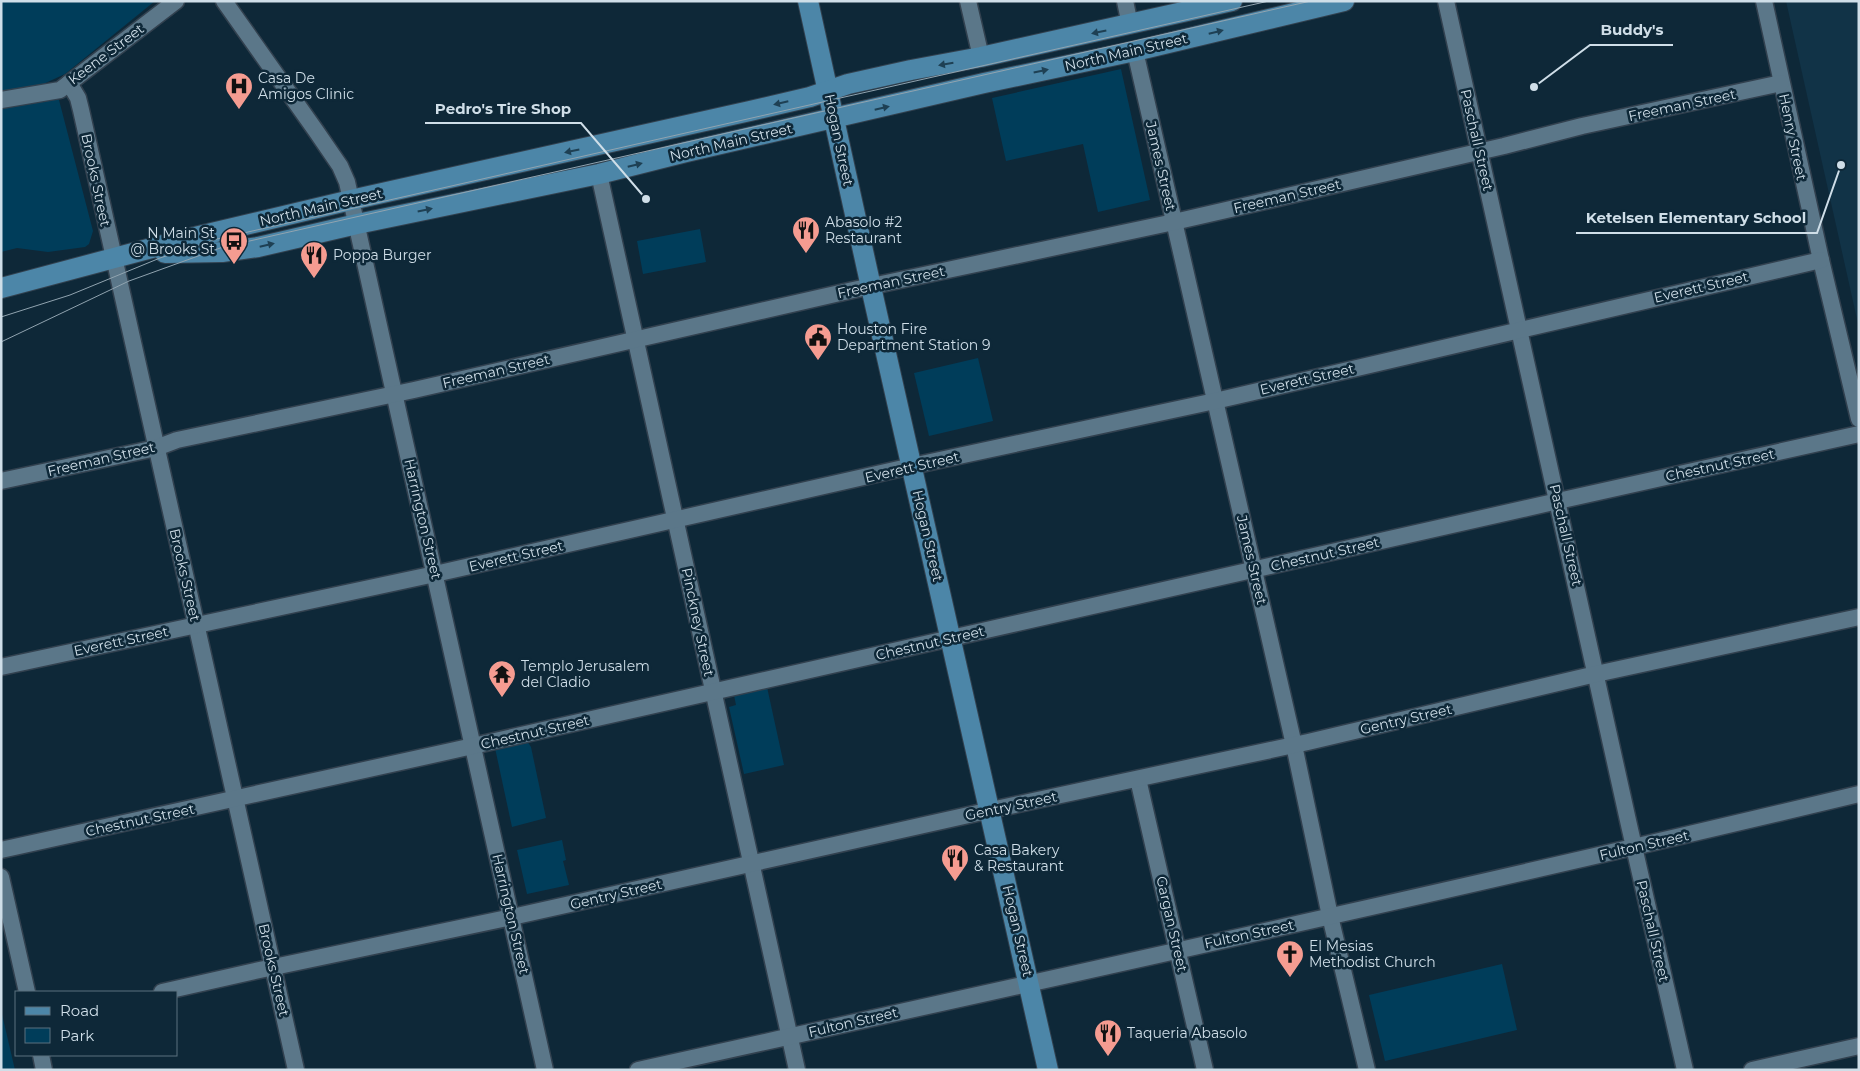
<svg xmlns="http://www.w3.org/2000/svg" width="1860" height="1071" font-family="Montserrat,sans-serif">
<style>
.built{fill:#113347}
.green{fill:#003d5a}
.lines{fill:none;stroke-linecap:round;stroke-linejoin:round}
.minor-casing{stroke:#32414f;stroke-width:19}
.major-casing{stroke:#32414f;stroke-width:22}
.minor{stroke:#5b7789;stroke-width:16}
.major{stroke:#4c86a8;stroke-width:20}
.tram{stroke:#91a4b0;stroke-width:1}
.oneway{fill:#1e4054}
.labels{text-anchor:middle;stroke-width:5;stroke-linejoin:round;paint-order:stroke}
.street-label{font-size:14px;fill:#cfdee8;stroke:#0e2838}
.poi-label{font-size:14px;fill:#cfdee8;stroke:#0e2838;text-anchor:start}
.leader{fill:none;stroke:#cfdee8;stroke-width:2}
.callout-dot{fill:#cfdee8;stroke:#0e2838;stroke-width:2}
.callout-label{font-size:15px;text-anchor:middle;font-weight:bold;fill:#cfdee8;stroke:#0e2838;stroke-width:5;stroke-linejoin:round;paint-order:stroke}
</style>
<rect width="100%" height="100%" fill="#0e2838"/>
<!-- built -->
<polygon class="built" points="1786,1 1859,1 1859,328"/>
<!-- green -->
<g class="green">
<polygon points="1,1 155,1 65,74 39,86 1,92"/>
<polygon points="1121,69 1150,200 1098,212 1083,144 1006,161 992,98"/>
<polygon points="51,99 59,100 93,231 89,244 85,247 48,252 17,248 1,252 1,108"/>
<polygon points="700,229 706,262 643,274 637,241"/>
<polygon points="978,358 993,421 929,436 914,373"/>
<polygon points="767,687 784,765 744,774 729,707 736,705 734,695"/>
<polygon points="527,741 531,747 546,818 512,827 495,748"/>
<polygon points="562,840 566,860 563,861 569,885 527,894 517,850"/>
<polygon points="1502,964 1517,1030 1385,1061 1369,995"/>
<polygon points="1,1010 15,1070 1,1070"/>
</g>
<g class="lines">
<!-- minor casing -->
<g class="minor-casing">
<g id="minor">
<polyline points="224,1 316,131 340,166 347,182 545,1070"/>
<polyline points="968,1 981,57"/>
<polyline points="1125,1 1130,25"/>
<polyline points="1446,1 1629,825 1685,1070"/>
<polyline points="1764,1 1821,260 1859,419"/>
<polyline points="1135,51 1294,745 1330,916 1367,1070"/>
<polyline points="69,83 78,98 81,110 296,1070"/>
<polyline points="1,100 60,90 176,1"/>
<polyline points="599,174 797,1070"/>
<polyline points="1,481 156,448 177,440 414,390 853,290 1174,222 1504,146 1582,126 1781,83"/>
<polyline points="1,667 435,574 912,466 1215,401 1821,260"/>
<polyline points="1138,779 1205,1070"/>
<polyline points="1,850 455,750 1558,501 1859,434"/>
<polyline points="1,877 27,992"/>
<polyline points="162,992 255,971 512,917 991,810 1308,742 1596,674 1859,617"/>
<polyline points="41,1055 44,1070"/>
<path d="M638,1070C1045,980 1453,891 1859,794"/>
<polyline points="1752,1070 1859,1046"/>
</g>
</g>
<!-- major casing -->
<g class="major-casing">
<g id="major">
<polyline points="808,1 871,287 1048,1070"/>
<polyline points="165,253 222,252 258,247 357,224 599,174 686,152 984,83 1135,51 1344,1"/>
<polyline points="1,288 182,240 351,200 750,111 810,97 848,84 911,70 981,57 1232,1"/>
</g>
</g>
<!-- minor -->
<use href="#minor" class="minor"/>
<!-- major -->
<use href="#major" class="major"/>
<!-- tram -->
<g class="tram">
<polyline points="1,317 70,295 160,258 217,239 1269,1"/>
<polyline points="1,342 129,281 223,247 1311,1"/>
</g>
</g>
<!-- one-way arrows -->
<defs><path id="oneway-solid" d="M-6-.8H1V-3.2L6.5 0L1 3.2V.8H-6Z" transform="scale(1.25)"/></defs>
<g class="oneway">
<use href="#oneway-solid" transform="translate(1099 32) rotate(168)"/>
<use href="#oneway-solid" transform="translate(1216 32) rotate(-14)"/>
<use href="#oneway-solid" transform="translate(946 64) rotate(170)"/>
<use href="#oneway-solid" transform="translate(1041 71) rotate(-12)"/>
<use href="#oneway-solid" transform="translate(781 103) rotate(167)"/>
<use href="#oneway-solid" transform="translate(882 108) rotate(-13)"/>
<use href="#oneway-solid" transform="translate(572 151) rotate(168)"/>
<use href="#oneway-solid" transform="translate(635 165) rotate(-14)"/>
<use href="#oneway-solid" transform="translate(425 210) rotate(-12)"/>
<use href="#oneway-solid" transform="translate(267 245) rotate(-13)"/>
</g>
<!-- icons -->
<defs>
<g id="hospital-pin" transform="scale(1.4375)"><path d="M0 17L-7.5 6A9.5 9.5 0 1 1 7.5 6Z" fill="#f59c91" stroke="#0e2838"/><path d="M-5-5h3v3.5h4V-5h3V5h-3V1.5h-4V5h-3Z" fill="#111"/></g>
<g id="restaurant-pin" transform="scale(1.4375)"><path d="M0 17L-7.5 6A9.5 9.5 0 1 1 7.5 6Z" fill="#f59c91" stroke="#0e2838"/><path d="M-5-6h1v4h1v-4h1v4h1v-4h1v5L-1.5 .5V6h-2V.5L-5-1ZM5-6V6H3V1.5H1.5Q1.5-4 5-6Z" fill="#111"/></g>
<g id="bus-pin" transform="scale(1.4375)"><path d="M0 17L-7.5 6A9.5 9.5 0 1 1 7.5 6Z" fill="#f59c91" stroke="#0e2838"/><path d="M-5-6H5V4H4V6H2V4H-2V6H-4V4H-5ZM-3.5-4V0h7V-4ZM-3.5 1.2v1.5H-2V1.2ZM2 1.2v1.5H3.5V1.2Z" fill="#111"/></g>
<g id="civic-pin" transform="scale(1.4375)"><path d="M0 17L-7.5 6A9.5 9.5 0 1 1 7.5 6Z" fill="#f59c91" stroke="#0e2838"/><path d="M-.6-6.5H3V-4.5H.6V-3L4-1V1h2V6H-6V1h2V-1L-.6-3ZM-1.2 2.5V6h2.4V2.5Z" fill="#111"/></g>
<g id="temple-pin" transform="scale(1.4375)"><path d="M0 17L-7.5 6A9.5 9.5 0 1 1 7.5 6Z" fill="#f59c91" stroke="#0e2838"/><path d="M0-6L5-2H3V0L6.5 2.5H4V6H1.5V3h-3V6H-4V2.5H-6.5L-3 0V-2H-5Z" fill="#111"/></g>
<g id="church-pin" transform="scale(1.4375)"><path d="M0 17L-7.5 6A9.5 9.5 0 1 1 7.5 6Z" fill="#f59c91" stroke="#0e2838"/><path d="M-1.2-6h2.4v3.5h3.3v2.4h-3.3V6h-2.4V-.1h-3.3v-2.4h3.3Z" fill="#111"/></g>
</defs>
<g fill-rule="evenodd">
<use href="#hospital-pin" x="239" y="86"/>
<use href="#restaurant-pin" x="806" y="230"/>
<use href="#bus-pin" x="234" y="241"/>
<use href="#restaurant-pin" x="314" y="255"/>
<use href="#civic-pin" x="818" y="337"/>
<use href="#temple-pin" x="502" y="674"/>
<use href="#restaurant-pin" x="955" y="858"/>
<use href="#church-pin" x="1290" y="954"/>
<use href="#restaurant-pin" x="1108" y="1033"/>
</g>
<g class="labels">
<!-- street labels -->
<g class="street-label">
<text transform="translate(1126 52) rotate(-13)" y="5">North Main Street</text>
<text transform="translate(106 54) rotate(-37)" y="5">Keene Street</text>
<text transform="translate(1682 105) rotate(-12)" y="5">Freeman Street</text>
<text transform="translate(1793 137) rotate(78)" y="5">Henry Street</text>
<text transform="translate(839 140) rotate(78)" y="5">Hogan Street</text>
<text transform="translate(1477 140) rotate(77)" y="5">Paschall Street</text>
<text transform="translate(731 142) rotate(-13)" y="5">North Main Street</text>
<text transform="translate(1161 166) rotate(77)" y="5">James Street</text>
<text transform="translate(96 180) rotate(78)" y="5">Brooks Street</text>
<text transform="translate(1287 196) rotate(-13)" y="5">Freeman Street</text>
<text transform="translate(321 207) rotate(-13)" y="5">North Main Street</text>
<text transform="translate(891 282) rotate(-12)" y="5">Freeman Street</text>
<text transform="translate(1701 287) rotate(-13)" y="5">Everett Street</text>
<text transform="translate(496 371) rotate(-13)" y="5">Freeman Street</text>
<text transform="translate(1307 379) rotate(-13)" y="5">Everett Street</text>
<text transform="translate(101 459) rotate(-13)" y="5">Freeman Street</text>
<text transform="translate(1720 465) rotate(-12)" y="5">Chestnut Street</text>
<text transform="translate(912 467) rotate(-13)" y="5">Everett Street</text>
<text transform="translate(423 519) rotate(77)" y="5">Harrington Street</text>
<text transform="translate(1566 535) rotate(77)" y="5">Paschall Street</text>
<text transform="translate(928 536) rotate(77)" y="5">Hogan Street</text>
<text transform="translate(1325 554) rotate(-13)" y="5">Chestnut Street</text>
<text transform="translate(516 556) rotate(-13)" y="5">Everett Street</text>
<text transform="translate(1252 560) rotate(77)" y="5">James Street</text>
<text transform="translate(185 575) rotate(77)" y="5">Brooks Street</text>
<text transform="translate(698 622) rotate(78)" y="5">Pinckney Street</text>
<text transform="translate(121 641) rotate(-12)" y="5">Everett Street</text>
<text transform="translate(930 643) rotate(-13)" y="5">Chestnut Street</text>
<text transform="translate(1406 719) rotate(-13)" y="5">Gentry Street</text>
<text transform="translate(535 732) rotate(-13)" y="5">Chestnut Street</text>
<text transform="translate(1011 806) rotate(-12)" y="5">Gentry Street</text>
<text transform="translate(140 820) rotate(-12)" y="5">Chestnut Street</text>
<text transform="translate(1644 845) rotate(-13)" y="5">Fulton Street</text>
<text transform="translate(616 894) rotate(-13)" y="5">Gentry Street</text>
<text transform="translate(511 914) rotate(77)" y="5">Harrington Street</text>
<text transform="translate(1172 924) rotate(77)" y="5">Gargan Street</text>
<text transform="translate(1018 931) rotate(77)" y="5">Hogan Street</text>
<text transform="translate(1653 931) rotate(77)" y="5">Paschall Street</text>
<text transform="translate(1249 934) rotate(-12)" y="5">Fulton Street</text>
<text transform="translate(274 970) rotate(77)" y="5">Brooks Street</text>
<text transform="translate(853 1022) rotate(-13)" y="5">Fulton Street</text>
</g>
<!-- poi labels -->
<g class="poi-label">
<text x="258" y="83">Casa De<tspan x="258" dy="16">Amigos Clinic</tspan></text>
<text x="825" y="227">Abasolo #2<tspan x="825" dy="16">Restaurant</tspan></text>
<text x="215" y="238" text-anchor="end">N Main St<tspan x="215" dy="16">@ Brooks St</tspan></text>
<text x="333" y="260">Poppa Burger</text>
<text x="837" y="334">Houston Fire<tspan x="837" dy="16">Department Station 9</tspan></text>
<text x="521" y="671">Templo Jerusalem<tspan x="521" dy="16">del Cladio</tspan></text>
<text x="974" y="855">Casa Bakery<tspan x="974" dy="16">&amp; Restaurant</tspan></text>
<text x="1309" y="951">El Mesias<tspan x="1309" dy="16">Methodist Church</tspan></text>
<text x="1127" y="1038">Taqueria Abasolo</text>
</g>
</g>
<!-- callouts -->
<path class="leader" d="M1534 87L1590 45H1673M646 199L581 123H425M1841 165L1817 233H1576"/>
<g class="callout-dot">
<circle cx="1534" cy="87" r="5"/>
<circle cx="646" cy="199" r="5"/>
<circle cx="1841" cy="165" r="5"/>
</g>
<g class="callout-label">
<text x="1632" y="35">Buddy's</text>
<text x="503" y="114">Pedro's Tire Shop</text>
<text x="1696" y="223">Ketelsen Elementary School</text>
</g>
<!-- border -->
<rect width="1860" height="1071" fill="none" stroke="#cfdee8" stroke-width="5"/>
<!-- legend -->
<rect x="15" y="991" width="162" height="65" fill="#0e2838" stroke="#5b717e"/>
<rect x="25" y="1007" width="25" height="8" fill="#4c86a8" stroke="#5b717e"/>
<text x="60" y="1016" font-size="15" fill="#cfdee8">Road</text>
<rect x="25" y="1028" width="25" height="15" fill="#003d5a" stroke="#5b717e"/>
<text x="60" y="1041" font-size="15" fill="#cfdee8">Park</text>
</svg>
